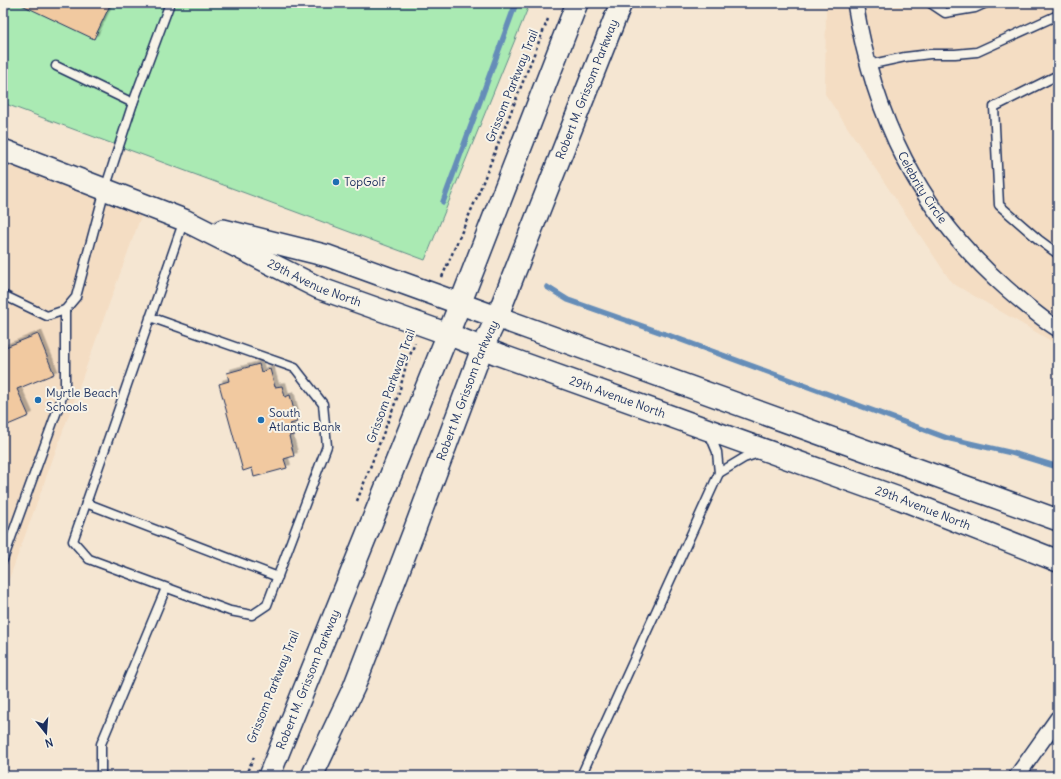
<svg xmlns="http://www.w3.org/2000/svg" width="1061" height="779" font-family="Delius,sans-serif">
<style>
.built{fill:#f4ddc3}
.green{fill:#aaeab3;stroke:#628c88}
.lines{fill:none;stroke-linecap:round;stroke-linejoin:round}
.stream{stroke:#658db8;stroke-width:5.5}
.building{fill:#f1c9a0;stroke:#1b2f5e;filter:url(#shadow)}
.service-casing{stroke:#1b2f5e;stroke-width:11}
.minor-casing{stroke:#1b2f5e;stroke-width:18}
.secondary-casing{stroke:#1b2f5e;stroke-width:24}
.path{stroke:#1b2f5e;stroke-width:2.5;stroke-dasharray:3 3;stroke-linecap:butt}
.service{stroke:#f7f3e8;stroke-width:8}
.minor{stroke:#f7f3e8;stroke-width:15}
.secondary{stroke:#f7f3e8;stroke-width:21}
.poi-dot{fill:#1f6fb2;stroke:#f7f3e8;stroke-width:1.5}
.labels{text-anchor:middle;stroke-width:4;stroke-linejoin:round;paint-order:stroke}
.street-label{font-size:12px;fill:#1b2f5e;stroke:#f7f3e8}
.poi-label{font-size:12px;fill:#1b2f5e;stroke:#f7f3e8;text-anchor:start}
</style>
<defs>
<filter id="shadow"><feDropShadow dx="3.5" dy="-3.5" stdDeviation="0" flood-color="#0004"/></filter>
</defs>
<rect width="100%" height="100%" fill="#f5e6d2"/>
<filter id="ink" filterUnits="userSpaceOnUse"><feTurbulence type="fractalNoise" baseFrequency=".025" numOctaves="2"/><feDisplacementMap in="SourceGraphic" scale="8" xChannelSelector="R" yChannelSelector="G"/><feConvolveMatrix kernelMatrix="1 2 1 2 8 2 1 2 1" color-interpolation-filters="sRGB"/></filter>
<g filter="url(#ink)">
<!-- built -->
<g class="built">
<polygon points="826,3 1058,3 1058,345 952,283 825,94"/>
<polygon points="3,150 145,205 3,596"/>
</g>
<!-- green -->
<polygon class="green" points="3,3 530,3 425,260 3,103"/>
<g class="lines">
<!-- stream -->
<g class="stream">
<polyline points="443,202 516,3"/>
<polyline points="547,287 568,300 668,335 947,438 1012,453 1058,467"/>
</g>
</g>
<!-- building -->
<g class="building">
<polygon points="23,3 111,3 94,39 22,5"/>
<polygon points="38,334 54,374 17,389 29,416 3,427 3,348"/>
<polygon points="259,364 261,372 270,369 275,387 282,386 285,397 290,395 297,422 290,424 294,435 289,436 294,456 284,459 287,468 254,477 252,468 243,471 219,384 229,381 227,373"/>
</g>
<g class="lines">
<!-- service casing -->
<g class="service-casing">
<g id="service">
<polyline points="930,3 945,13 975,8 986,3"/>
<polyline points="868,65 905,57 930,54 955,54 977,52 1058,15"/>
<polyline points="56,66 133,103"/>
<polyline points="1058,75 994,107 999,205 1039,240 1058,254"/>
<polyline points="3,295 47,316 65,310 76,297 105,189 133,103 170,3"/>
<polyline points="150,317 295,368 323,404 327,446 267,605 252,615 230,611 89,559 73,541 184,220"/>
<polyline points="719,473 744,458 759,453"/>
<polyline points="86,503 278,577"/>
<polyline points="3,560 65,389 65,310"/>
<polyline points="101,776 101,744 166,588"/>
<polyline points="581,776 719,473 717,452 709,433"/>
</g>
</g>
<!-- minor casing -->
<g class="minor-casing">
<g id="minor">
<path id="s1" d="M855,3C874,117 918,211 1006,288C1023,303 1039,317 1058,329"/>
<polyline points="1017,776 1058,718"/>
</g>
</g>
<!-- secondary casing -->
<g class="secondary-casing">
<g id="secondary">
<path id="s2" d="M3,150L184,220L319,288L448,334L500,355L901,499L1058,561"/>
<polyline points="223,230 328,256 1058,520"/>
<path id="s3" d="M269,776L460,304L577,3"/>
<path id="s4" d="M312,776L354,687L414,531L482,349L497,317L621,3"/>
</g>
</g>
<!-- path -->
<g class="path">
<polyline points="442,277 477,197 548,19"/>
<polyline points="357,501 399,393 406,365 415,343"/>
<polyline points="245,776 255,755"/>
</g>
<!-- service -->
<use href="#service" class="service"/>
<!-- minor -->
<use href="#minor" class="minor"/>
<!-- secondary -->
<use href="#secondary" class="secondary"/>
</g>
</g>
<!-- markers -->
<g class="poi-dot">
<circle cx="336" cy="182" r="4"/>
<circle cx="38" cy="400" r="4"/>
<circle cx="261" cy="420" r="4"/>
</g>
<g class="labels">
<!-- street labels -->
<g class="street-label">
<text transform="translate(512 86) rotate(-68)" y="4">Grissom Parkway Trail</text>
<text dy="4" stroke="none"><textPath href="#s4" startOffset="740">Robert M. Grissom Parkway</textPath></text>
<text dy="4" stroke="none"><textPath href="#s1" startOffset="198">Celebrity Circle</textPath></text>
<text dy="4" stroke="none"><textPath href="#s2" startOffset="339">29th Avenue North</textPath></text>
<text transform="translate(391 386) rotate(-70)" y="4">Grissom Parkway Trail</text>
<text dy="4" stroke="none"><textPath href="#s4" startOffset="416">Robert M. Grissom Parkway</textPath></text>
<text dy="4" stroke="none"><textPath href="#s2" startOffset="663">29th Avenue North</textPath></text>
<text dy="4" stroke="none"><textPath href="#s2" startOffset="988">29th Avenue North</textPath></text>
<text dy="4" stroke="none"><textPath href="#s3" startOffset="104">Robert M. Grissom Parkway</textPath></text>
<text transform="translate(273 687) rotate(-68)" y="4">Grissom Parkway Trail</text>
</g>
<!-- poi labels -->
<g class="poi-label">
<text x="344" y="186">TopGolf</text>
<text x="46" y="397">Myrtle Beach<tspan x="46" dy="14">Schools</tspan></text>
<text x="269" y="417">South<tspan x="269" dy="14">Atlantic Bank</tspan></text>
</g>
</g>
<!-- margin -->
<rect width="1061" height="779" fill="none" stroke="#f7f3e8" stroke-width="16"/>
<rect x="8" y="8" width="1045" height="763" fill="none" stroke="#1b2f5e" stroke-width="1.5" filter="url(#ink)"/>
<!-- north arrow -->
<g transform="translate(46 733) rotate(163)" stroke="#f7f3e8" stroke-width="3" paint-order="stroke">
<path d="M0-3L7 15L0 10L-7 15Z" fill="#1b2f5e"/>
<text y="-6" font-size="11" font-weight="bold" text-anchor="middle" fill="#1b2f5e">N</text>
</g>
</svg>
